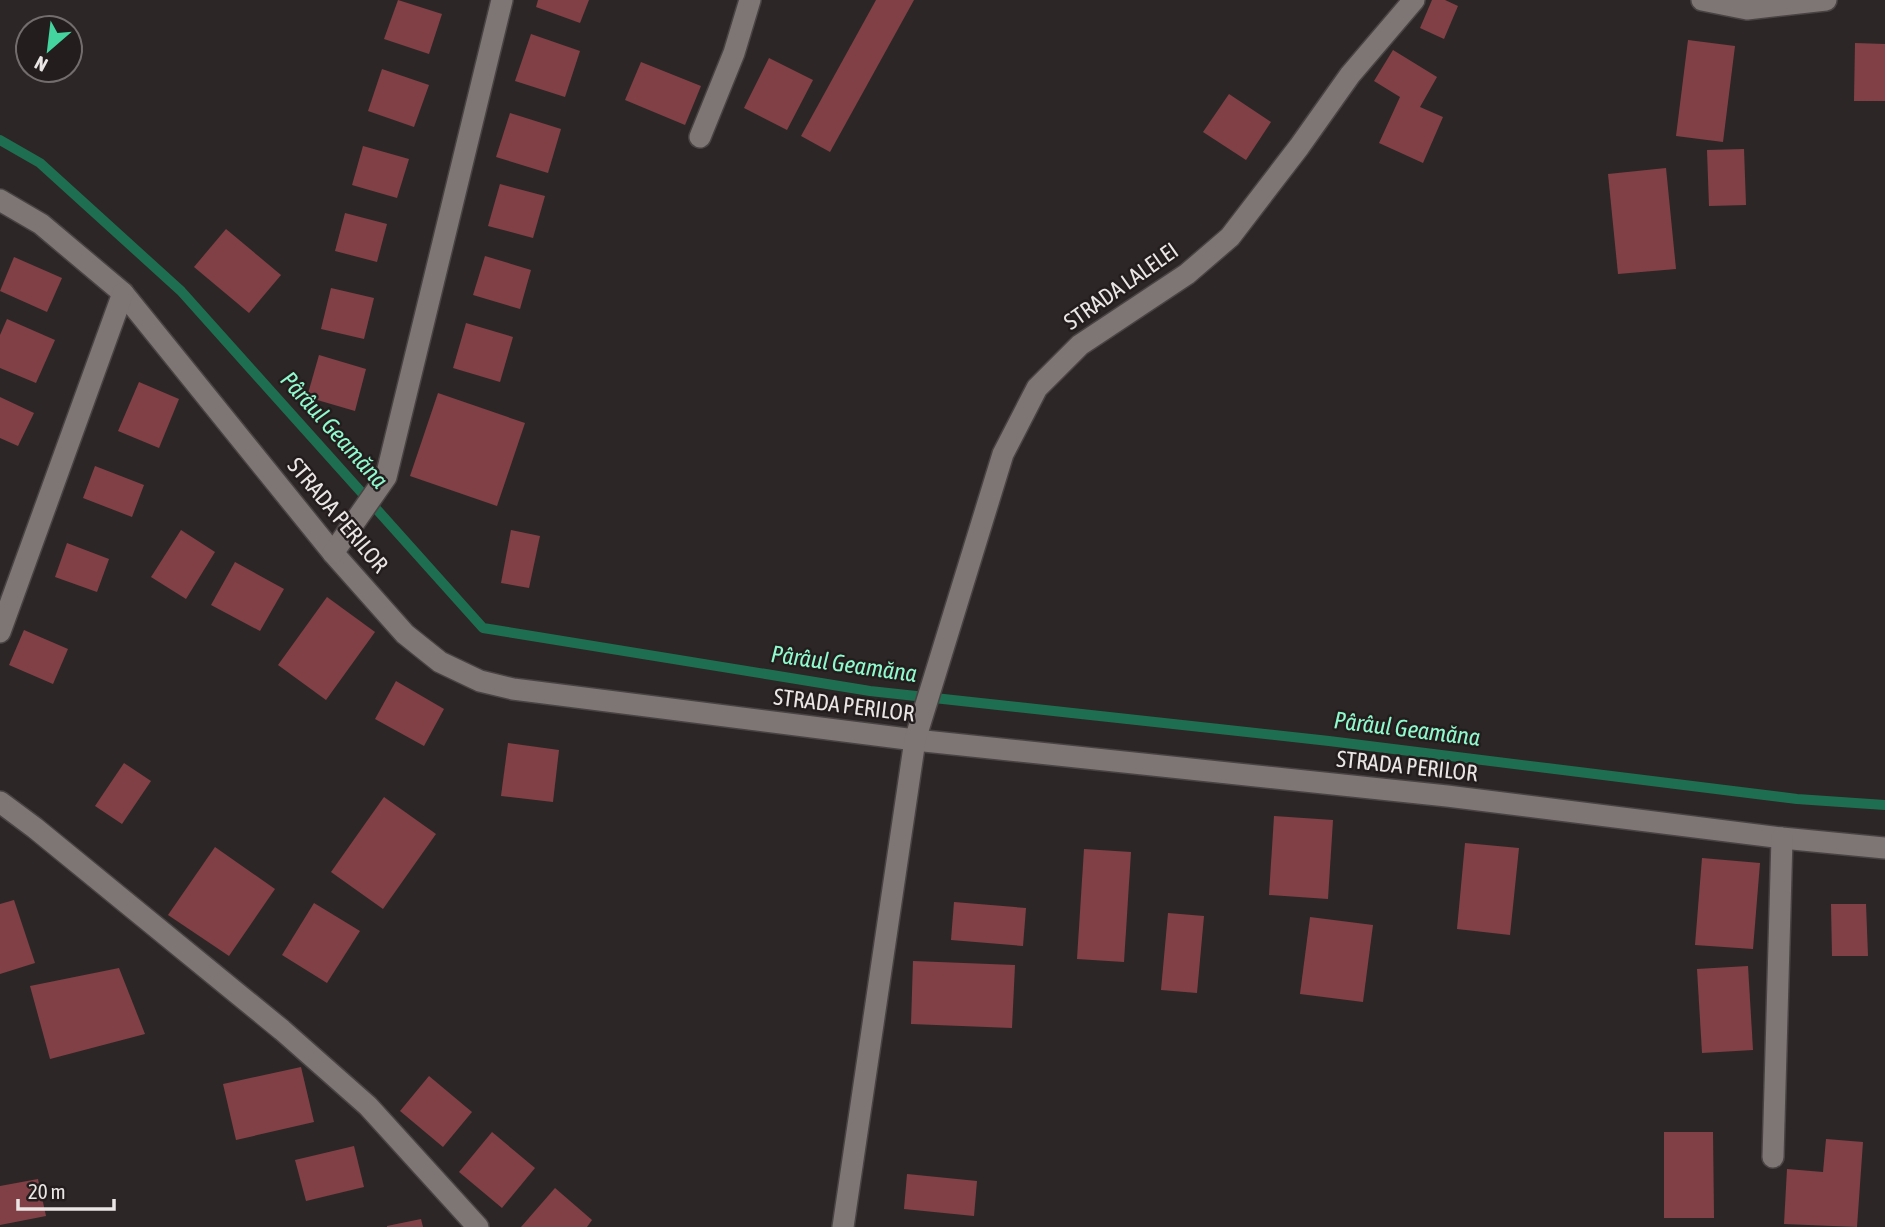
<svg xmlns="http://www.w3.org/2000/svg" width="1885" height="1227" font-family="'Asap Condensed',sans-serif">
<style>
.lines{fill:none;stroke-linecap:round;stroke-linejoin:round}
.stream{stroke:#1e6e52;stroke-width:10}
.building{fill:#814045}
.minor-casing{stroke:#494343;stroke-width:24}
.minor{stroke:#7e7575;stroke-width:21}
.labels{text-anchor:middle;stroke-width:5;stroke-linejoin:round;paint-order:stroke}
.street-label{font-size:23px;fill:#ebe6e6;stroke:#241d1d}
.water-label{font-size:24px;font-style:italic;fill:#8efacd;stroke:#241d1d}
</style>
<rect width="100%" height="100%" fill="#2d2626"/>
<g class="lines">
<!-- stream -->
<polyline class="stream" points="0,140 40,163 181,291 483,628 870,691 1329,741 1797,799 1885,805"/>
</g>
<!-- building -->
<g class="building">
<polygon points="398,0 442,14 429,54 384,39"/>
<polygon points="538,0 589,0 580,23 536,7"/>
<polygon points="876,0 914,0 830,152 801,136"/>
<polygon points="1432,0 1445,0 1458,6 1444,39 1420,28"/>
<polygon points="531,34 580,51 565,97 515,81"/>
<polygon points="1688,40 1735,46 1723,142 1676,136"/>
<polygon points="1855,43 1885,44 1885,101 1854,101"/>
<polygon points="1393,50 1437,77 1420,107 1443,117 1423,163 1379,143 1400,97 1374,81"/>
<polygon points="769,58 813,80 787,130 744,108"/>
<polygon points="641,62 701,86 685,125 625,100"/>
<polygon points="382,69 429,85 414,127 368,111"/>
<polygon points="1229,94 1271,122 1246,160 1203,132"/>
<polygon points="510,113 561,129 548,173 496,157"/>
<polygon points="363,146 409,159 397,198 352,185"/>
<polygon points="1744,149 1746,205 1709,206 1707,150"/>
<polygon points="1666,168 1676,269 1618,274 1608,174"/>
<polygon points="500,184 545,196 533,238 488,226"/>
<polygon points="345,213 387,224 377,262 335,251"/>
<polygon points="226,229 281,275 249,313 194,267"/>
<polygon points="485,256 531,270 520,309 473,295"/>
<polygon points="14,257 62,278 47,312 0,291"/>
<polygon points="331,288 374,298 364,339 321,329"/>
<polygon points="7,319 55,340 36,383 0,368 0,335"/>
<polygon points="466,323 513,337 500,382 453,368"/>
<polygon points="319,355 366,369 355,411 307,397"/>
<polygon points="139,382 179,399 159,448 118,431"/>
<polygon points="438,393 525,423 497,506 410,476"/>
<polygon points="0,397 34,413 18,446 0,438"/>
<polygon points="95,466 144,485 132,517 83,498"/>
<polygon points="181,530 215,552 186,599 151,577"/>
<polygon points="511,530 540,536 529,588 501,583"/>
<polygon points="67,543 109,559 97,592 55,577"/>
<polygon points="235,562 284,589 260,631 211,605"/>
<polygon points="327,597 375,632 326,700 278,665"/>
<polygon points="24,630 68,649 53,684 9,665"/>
<polygon points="396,681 444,709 424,746 375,719"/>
<polygon points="508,743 559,750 553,802 501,796"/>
<polygon points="124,763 151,781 122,824 95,806"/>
<polygon points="384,797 436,834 383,909 331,872"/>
<polygon points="1274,816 1333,820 1328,899 1269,895"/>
<polygon points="1465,843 1519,848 1510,935 1457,929"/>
<polygon points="215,847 275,889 229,956 168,915"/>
<polygon points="1084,849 1131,852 1124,962 1077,959"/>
<polygon points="1702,858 1760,863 1753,949 1695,945"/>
<polygon points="14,900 35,963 0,974 0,904"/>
<polygon points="954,902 1026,908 1023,946 951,940"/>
<polygon points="314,903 360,931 327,983 282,955"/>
<polygon points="1831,904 1866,904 1868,956 1832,956"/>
<polygon points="1168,913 1204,916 1197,993 1161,990"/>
<polygon points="1310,917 1373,925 1363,1002 1300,994"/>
<polygon points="913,961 1015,965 1012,1028 911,1024"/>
<polygon points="1748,966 1753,1050 1702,1053 1697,969"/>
<polygon points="119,968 145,1034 50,1059 30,986"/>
<polygon points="301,1067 314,1122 236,1140 223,1084"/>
<polygon points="429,1076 472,1112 443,1147 400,1111"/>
<polygon points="492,1132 535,1168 502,1208 459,1172"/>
<polygon points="1664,1132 1713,1132 1714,1218 1664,1218"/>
<polygon points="1826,1139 1863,1142 1857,1227 1784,1224 1787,1169 1823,1172"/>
<polygon points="354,1146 364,1187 306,1201 295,1160"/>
<polygon points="907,1174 977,1181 974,1216 904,1209"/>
<polygon points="38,1179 46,1216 0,1225 0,1186"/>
<polygon points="555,1188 592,1220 587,1227 521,1227"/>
<polygon points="421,1219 423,1227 387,1227 387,1226"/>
</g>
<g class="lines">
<!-- minor casing -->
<g class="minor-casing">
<g id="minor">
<polyline points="1702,0 1747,9 1826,0"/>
<polyline points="700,137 734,53 750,0"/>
<polyline points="0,200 41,224 123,293 333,553 405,634 440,662 480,681 513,689 915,740 1447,796 1782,838 1885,848"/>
<polyline points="333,553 386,477 502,0"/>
<polyline points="0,632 123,293"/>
<polyline points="0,802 35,828 282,1030 368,1106 478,1227"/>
<polyline points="1773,1157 1782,838"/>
<polyline points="843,1227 915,740 1003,454 1037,388 1080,345 1187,274 1230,237 1299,147 1350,75 1414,0"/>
</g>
</g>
<!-- minor -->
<use href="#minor" class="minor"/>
</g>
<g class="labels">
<!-- street labels -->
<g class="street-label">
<text transform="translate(1121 286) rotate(-35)" y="8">STRADA LALELEI</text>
<text transform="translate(338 515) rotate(50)" y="8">STRADA PERILOR</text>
<text transform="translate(844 705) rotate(7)" y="8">STRADA PERILOR</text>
<text transform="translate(1407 766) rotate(6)" y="8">STRADA PERILOR</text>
</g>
<!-- water labels -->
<g class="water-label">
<text transform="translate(334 430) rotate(48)" y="8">Pârâul Geamăna</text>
<text transform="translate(844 664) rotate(8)" y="8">Pârâul Geamăna</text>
<text transform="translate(1407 729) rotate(7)" y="8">Pârâul Geamăna</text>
</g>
</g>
<!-- north arrow -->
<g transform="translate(49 49) rotate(208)"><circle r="33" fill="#241d1d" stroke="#746d6d" stroke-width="2"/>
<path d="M0-5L12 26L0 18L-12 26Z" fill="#43d4a0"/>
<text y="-10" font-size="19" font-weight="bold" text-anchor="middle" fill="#ebe6e6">N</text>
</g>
<!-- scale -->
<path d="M18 1199v10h96v-10" fill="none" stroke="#ebe6e6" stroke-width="3.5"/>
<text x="28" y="1199" font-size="21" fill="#ebe6e6" stroke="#241d1d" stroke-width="5" paint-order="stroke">20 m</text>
</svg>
